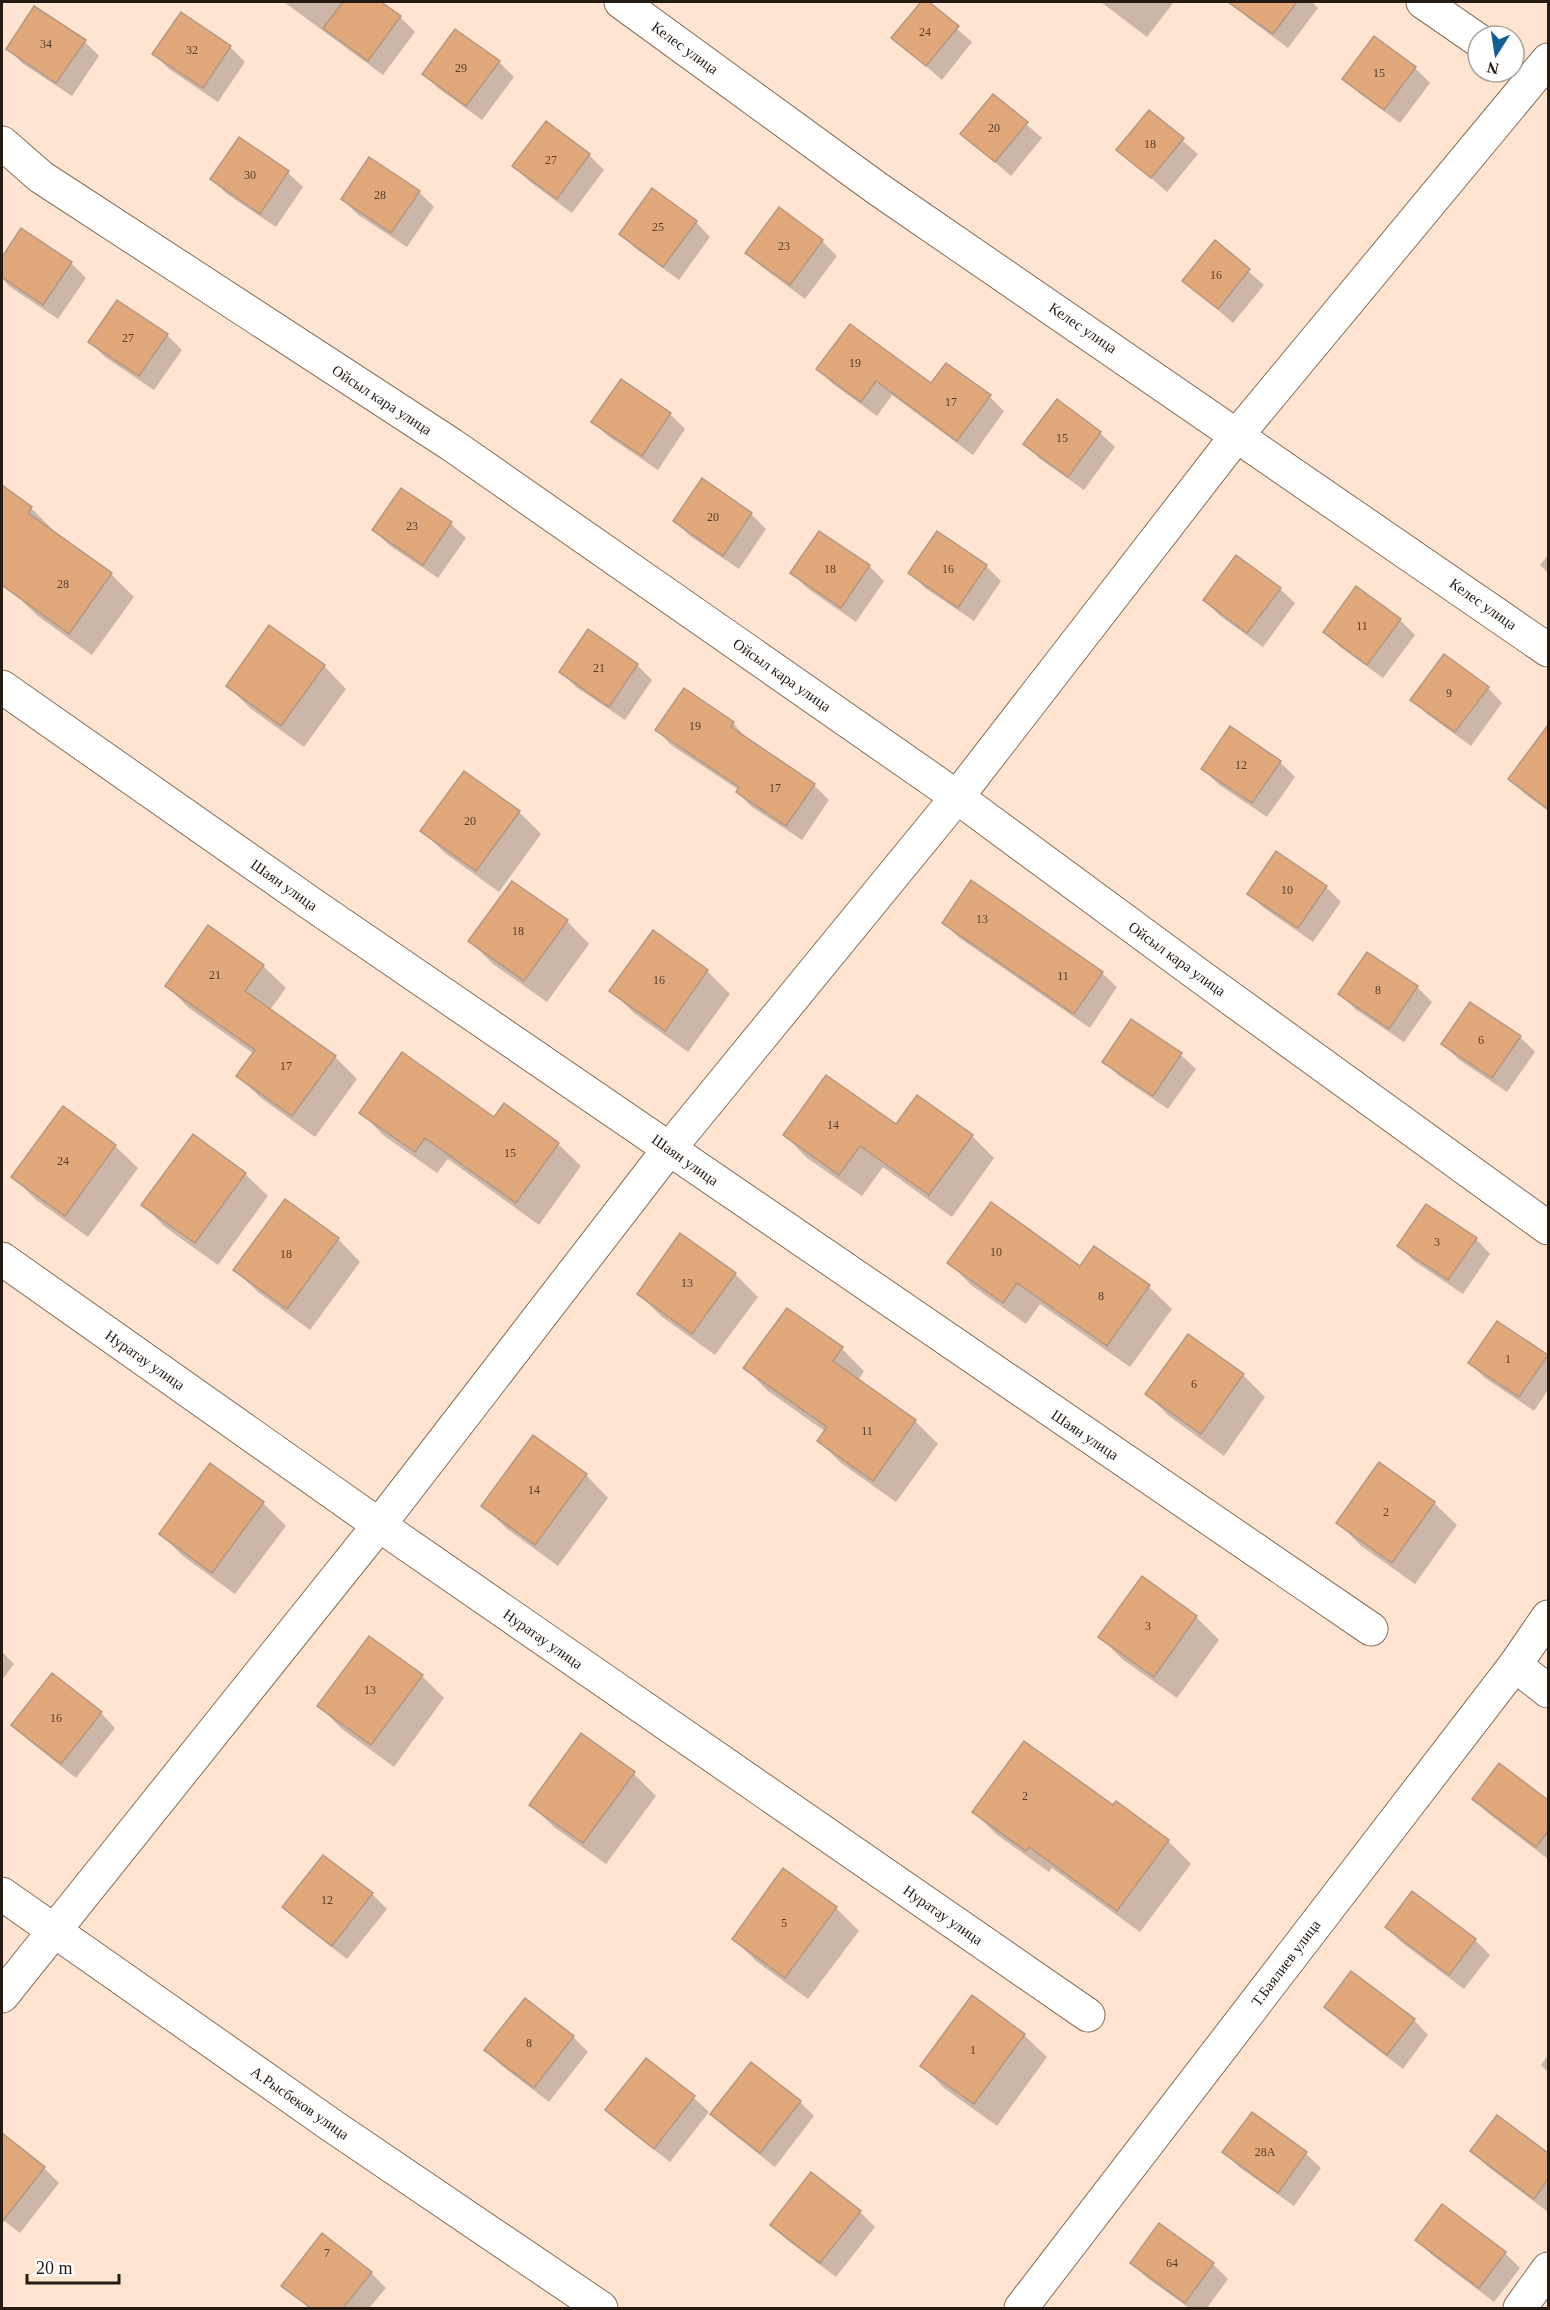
<svg xmlns="http://www.w3.org/2000/svg" width="1550" height="2310" font-family="Georgia,serif">
<style>
.shadow{fill:#0003}
.building{fill:#e1a87c;stroke:#b59781;stroke-width:1.5}
.lines{fill:none;stroke-linecap:round;stroke-linejoin:round}
.minor-casing{stroke:#8a6e59;stroke-width:35}
.minor{stroke:#fff;stroke-width:33}
.labels{text-anchor:middle;stroke-width:5;stroke-linejoin:round;paint-order:stroke}
.number-label{font-size:12px;fill:#553e2c}
.street-label{font-size:15px;fill:#261b12;stroke:#fff}
</style>
<rect width="100%" height="100%" fill="#fee4d1"/>
<!-- shadow -->
<g class="shadow">
<polygon points="284,2 379,2 400,17 415,32 383,75"/>
<polygon points="923,2 926,2 972,42 942,80 893,37"/>
<polygon points="1101,2 1174,2 1147,37"/>
<polygon points="1234,2 1312,2 1318,8 1288,48 1248,18 1233,3"/>
<polygon points="181,14 230,47 245,62 218,102 169,69 154,54"/>
<polygon points="85,42 99,56 72,96 22,63 8,48"/>
<polygon points="499,62 514,77 482,120 438,88 424,74"/>
<polygon points="1415,68 1430,83 1400,123 1359,93 1344,79"/>
<polygon points="994,96 1042,138 1011,176 962,134"/>
<polygon points="1149,112 1198,154 1167,192 1118,149"/>
<polygon points="239,139 288,173 303,187 276,227 227,194 212,179"/>
<polygon points="589,155 604,170 572,213 529,181 514,166"/>
<polygon points="419,192 434,207 407,247 357,214 342,199"/>
<polygon points="779,209 822,241 837,256 805,299 762,267 747,252"/>
<polygon points="696,222 710,237 679,280 635,248 620,233"/>
<polygon points="22,230 71,263 86,278 58,319 9,286 2,278 2,260"/>
<polygon points="1216,243 1264,285 1233,323 1185,281"/>
<polygon points="167,335 182,350 154,390 105,357 90,342"/>
<polygon points="818,369 990,397 1004,411 973,455 892,395 877,416 833,384"/>
<polygon points="621,381 670,414 685,429 658,470 608,436 593,422"/>
<polygon points="1100,433 1115,447 1084,490 1040,459 1025,444"/>
<polygon points="2,487 31,508 54,531 53,532 111,574 134,597 92,655 38,616 15,594 16,592 2,582"/>
<polygon points="402,490 451,524 466,538 438,578 389,545 374,530"/>
<polygon points="751,514 766,529 739,569 690,536 675,521"/>
<polygon points="1548,555 1548,573 1540,565"/>
<polygon points="869,566 884,581 856,622 807,588 792,573"/>
<polygon points="986,566 1001,581 974,621 925,588 910,573"/>
<polygon points="1280,589 1295,603 1263,647 1219,615 1205,600"/>
<polygon points="1400,620 1415,635 1383,678 1340,647 1325,632"/>
<polygon points="637,665 652,680 625,720 576,687 561,672"/>
<polygon points="324,666 346,689 304,747 250,708 228,686"/>
<polygon points="1488,688 1502,703 1471,746 1427,714 1412,699"/>
<polygon points="684,690 733,723 747,739 814,785 829,800 802,840 752,807 737,792 739,790 671,745 657,730"/>
<polygon points="1542,736 1548,741 1548,811 1525,794 1510,779"/>
<polygon points="1280,762 1295,777 1267,817 1218,784 1203,769"/>
<polygon points="519,812 541,834 499,892 445,853 422,831"/>
<polygon points="1326,887 1341,902 1313,942 1264,908 1249,894"/>
<polygon points="567,921 589,944 547,1002 493,964 470,941"/>
<polygon points="944,922 1102,973 1117,987 1090,1028 958,937"/>
<polygon points="653,932 707,971 730,994 688,1052 634,1013 611,990"/>
<polygon points="1367,954 1417,987 1432,1002 1404,1042 1355,1009 1340,994"/>
<polygon points="263,966 286,988 270,1010 335,1057 357,1079 315,1137 261,1098 238,1076 254,1054 189,1008 167,986"/>
<polygon points="1520,1037 1535,1052 1507,1092 1458,1059 1443,1044"/>
<polygon points="1181,1055 1196,1069 1168,1109 1119,1076 1104,1061"/>
<polygon points="63,1108 115,1146 138,1168 88,1237 35,1199 13,1177"/>
<polygon points="361,1112 494,1119 558,1144 581,1166 539,1225 448,1159 437,1173 383,1135"/>
<polygon points="897,1126 972,1136 994,1158 952,1217 883,1167 862,1196 807,1158 785,1135"/>
<polygon points="245,1174 268,1196 218,1265 165,1227 143,1205"/>
<polygon points="681,1235 735,1274 758,1297 715,1355 661,1316 639,1294"/>
<polygon points="338,1239 360,1262 310,1330 258,1292 235,1270"/>
<polygon points="1476,1239 1490,1254 1463,1294 1414,1261 1399,1246"/>
<polygon points="1095,1248 1149,1287 1172,1309 1130,1367 1040,1304 1026,1324 971,1285 949,1262 1080,1268"/>
<polygon points="787,1310 842,1349 864,1371 858,1380 915,1421 938,1444 896,1502 841,1463 819,1441 826,1432 768,1391 745,1368"/>
<polygon points="1547,1356 1548,1390 1534,1411 1485,1378 1470,1363"/>
<polygon points="1243,1375 1265,1397 1224,1456 1169,1416 1147,1394"/>
<polygon points="1380,1464 1434,1503 1457,1525 1415,1584 1360,1545 1338,1522"/>
<polygon points="211,1465 263,1503 286,1526 235,1594 183,1556 161,1534"/>
<polygon points="586,1475 608,1498 558,1566 506,1528 483,1506"/>
<polygon points="1142,1578 1196,1617 1219,1640 1177,1698 1122,1659 1100,1637"/>
<polygon points="2,1652 14,1664 2,1680"/>
<polygon points="422,1676 444,1698 394,1767 342,1729 319,1706"/>
<polygon points="101,1713 115,1728 76,1778 28,1740 13,1725"/>
<polygon points="582,1735 634,1774 656,1796 606,1864 554,1827 531,1805"/>
<polygon points="1499,1765 1548,1802 1548,1859 1489,1814 1474,1799"/>
<polygon points="1116,1803 1168,1841 1191,1864 1140,1932 1052,1868 1049,1872 996,1834 974,1812 1113,1808"/>
<polygon points="784,1870 836,1908 859,1931 808,1999 756,1961 734,1939"/>
<polygon points="372,1894 387,1909 347,1959 299,1922 284,1907"/>
<polygon points="1387,1927 1475,1940 1490,1955 1464,1989 1401,1942"/>
<polygon points="525,2000 573,2037 588,2052 549,2102 501,2065 486,2050"/>
<polygon points="1326,2007 1414,2020 1428,2035 1403,2069 1341,2022"/>
<polygon points="1024,2035 1047,2057 997,2126 944,2088 922,2065"/>
<polygon points="1548,2055 1548,2072 1541,2065"/>
<polygon points="646,2060 694,2098 709,2112 670,2162 622,2125 607,2110"/>
<polygon points="800,2102 814,2116 775,2167 727,2129 712,2114"/>
<polygon points="1252,2114 1306,2154 1321,2168 1294,2206 1239,2167 1224,2152"/>
<polygon points="1497,2117 1548,2155 1548,2212 1487,2166 1472,2151"/>
<polygon points="2,2135 44,2168 59,2183 20,2233 2,2219"/>
<polygon points="860,2212 875,2227 836,2277 787,2240 772,2225"/>
<polygon points="1159,2225 1213,2264 1228,2279 1207,2308 1189,2308 1146,2277 1132,2263"/>
<polygon points="1417,2240 1505,2253 1520,2268 1494,2302 1432,2255"/>
<polygon points="371,2273 386,2288 369,2308 309,2308 283,2286"/>
</g>
<!-- building -->
<g class="building">
<polygon points="343,2 381,2 401,16 368,61 323,28"/>
<polygon points="921,2 929,2 959,26 926,66 891,38"/>
<polygon points="1228,2 1297,2 1273,34"/>
<polygon points="34,6 86,40 56,83 6,49"/>
<polygon points="181,12 231,46 203,88 152,54"/>
<polygon points="455,29 500,61 466,106 422,74"/>
<polygon points="1374,36 1416,67 1384,110 1342,79"/>
<polygon points="993,94 1028,122 995,162 960,134"/>
<polygon points="1149,110 1184,138 1151,178 1116,150"/>
<polygon points="546,121 590,154 557,199 512,166"/>
<polygon points="239,137 289,171 260,214 210,179"/>
<polygon points="369,157 420,191 391,233 341,199"/>
<polygon points="652,188 697,221 663,267 619,234"/>
<polygon points="779,207 823,240 790,285 745,253"/>
<polygon points="21,228 72,262 43,305 2,277 2,257"/>
<polygon points="1215,240 1250,269 1218,309 1182,281"/>
<polygon points="117,300 168,334 139,376 88,342"/>
<polygon points="850,324 931,383 946,363 991,395 957,441 876,381 861,402 816,369"/>
<polygon points="621,379 671,413 642,456 591,422"/>
<polygon points="1057,399 1101,432 1068,477 1023,444"/>
<polygon points="702,478 752,513 723,556 673,521"/>
<polygon points="2,485 32,507 28,513 112,573 69,634 2,585"/>
<polygon points="401,488 452,522 423,565 372,530"/>
<polygon points="819,531 870,565 841,608 790,573"/>
<polygon points="937,531 987,565 958,608 908,573"/>
<polygon points="1236,555 1281,588 1247,633 1203,600"/>
<polygon points="1356,586 1401,619 1367,665 1323,632"/>
<polygon points="269,625 325,665 281,726 226,686"/>
<polygon points="588,629 638,664 609,707 559,672"/>
<polygon points="1444,654 1489,687 1455,732 1410,700"/>
<polygon points="684,688 734,722 731,727 815,784 786,826 736,792 739,787 655,730"/>
<polygon points="1548,725 1548,809 1508,779"/>
<polygon points="1230,726 1281,761 1252,803 1201,769"/>
<polygon points="464,771 520,811 476,871 420,831"/>
<polygon points="1276,851 1327,886 1298,928 1247,894"/>
<polygon points="971,880 1103,972 1074,1014 942,923"/>
<polygon points="512,881 568,920 524,981 468,941"/>
<polygon points="208,925 264,965 245,991 336,1056 292,1116 236,1076 255,1050 165,986"/>
<polygon points="653,930 708,970 665,1031 609,991"/>
<polygon points="1367,952 1418,986 1389,1029 1338,994"/>
<polygon points="1470,1002 1521,1036 1492,1078 1441,1044"/>
<polygon points="1131,1019 1182,1053 1153,1096 1102,1062"/>
<polygon points="402,1052 494,1117 504,1103 559,1143 516,1203 425,1138 415,1152 359,1113"/>
<polygon points="826,1075 896,1124 917,1095 973,1135 929,1195 860,1146 839,1175 783,1135"/>
<polygon points="63,1106 116,1145 65,1216 11,1177"/>
<polygon points="193,1134 246,1173 195,1243 141,1205"/>
<polygon points="285,1199 339,1238 287,1309 233,1270"/>
<polygon points="991,1202 1080,1266 1094,1246 1150,1285 1107,1346 1017,1283 1003,1303 947,1263"/>
<polygon points="1426,1204 1477,1238 1448,1280 1397,1246"/>
<polygon points="680,1233 736,1273 692,1334 637,1294"/>
<polygon points="787,1308 843,1347 833,1361 916,1420 873,1481 817,1441 827,1427 743,1368"/>
<polygon points="1497,1321 1548,1355 1519,1397 1468,1363"/>
<polygon points="1188,1334 1244,1374 1201,1434 1145,1394"/>
<polygon points="533,1435 587,1474 535,1545 481,1506"/>
<polygon points="1379,1462 1435,1502 1392,1563 1336,1523"/>
<polygon points="210,1463 264,1502 212,1573 159,1534"/>
<polygon points="1142,1576 1197,1616 1154,1677 1098,1637"/>
<polygon points="369,1636 423,1675 371,1745 317,1706"/>
<polygon points="52,1673 102,1712 61,1764 11,1725"/>
<polygon points="581,1733 635,1772 583,1843 529,1805"/>
<polygon points="1024,1741 1113,1805 1116,1801 1169,1840 1117,1911 1029,1847 1026,1851 972,1812"/>
<polygon points="1499,1763 1548,1800 1548,1831 1536,1847 1472,1799"/>
<polygon points="323,1855 373,1893 332,1946 282,1907"/>
<polygon points="783,1868 837,1907 785,1978 732,1939"/>
<polygon points="1412,1891 1476,1939 1449,1975 1385,1927"/>
<polygon points="1351,1971 1415,2019 1387,2055 1324,2007"/>
<polygon points="972,1995 1025,2034 974,2104 920,2066"/>
<polygon points="525,1998 574,2036 534,2088 484,2050"/>
<polygon points="646,2058 695,2096 654,2149 605,2110"/>
<polygon points="751,2062 801,2101 760,2153 710,2114"/>
<polygon points="1252,2112 1307,2152 1278,2193 1222,2152"/>
<polygon points="1497,2115 1548,2153 1548,2179 1534,2199 1470,2151"/>
<polygon points="2,2133 45,2167 2,2222"/>
<polygon points="811,2172 861,2211 820,2263 770,2225"/>
<polygon points="1442,2204 1506,2252 1479,2288 1415,2240"/>
<polygon points="1159,2223 1214,2263 1185,2303 1130,2263"/>
<polygon points="322,2233 372,2272 343,2308 311,2308 281,2286"/>
</g>
<g class="lines">
<!-- minor casing -->
<g class="minor-casing">
<g id="minor">
<polyline points="621,2 878,189 1548,650"/>
<polyline points="1423,2 1478,40"/>
<polyline points="2,143 41,177 452,445 957,797 1204,979 1548,1228"/>
<polyline points="2,687 313,905 1371,1629"/>
<polyline points="2,1259 379,1525 1088,2015"/>
<polyline points="1515,1665 1548,1691"/>
<polyline points="2,1894 331,2125 601,2308"/>
<polyline points="2,1996 379,1525 669,1149 957,797 1238,434 1548,60"/>
<polyline points="1021,2308 1515,1665 1548,1617"/>
<polyline points="1520,2308 1548,2269"/>
</g>
</g>
<!-- minor -->
<use href="#minor" class="minor"/>
</g>
<g class="labels">
<!-- number labels -->
<g class="number-label">
<text x="925" y="36">24</text>
<text x="46" y="48">34</text>
<text x="192" y="54">32</text>
<text x="461" y="72">29</text>
<text x="1379" y="77">15</text>
<text x="994" y="132">20</text>
<text x="1150" y="148">18</text>
<text x="551" y="164">27</text>
<text x="250" y="179">30</text>
<text x="380" y="199">28</text>
<text x="658" y="231">25</text>
<text x="784" y="250">23</text>
<text x="1216" y="279">16</text>
<text x="128" y="342">27</text>
<text x="855" y="367">19</text>
<text x="951" y="406">17</text>
<text x="1062" y="442">15</text>
<text x="713" y="521">20</text>
<text x="412" y="530">23</text>
<text x="830" y="573">18</text>
<text x="948" y="573">16</text>
<text x="63" y="588">28</text>
<text x="1362" y="630">11</text>
<text x="599" y="672">21</text>
<text x="1449" y="697">9</text>
<text x="695" y="730">19</text>
<text x="1241" y="769">12</text>
<text x="775" y="792">17</text>
<text x="470" y="825">20</text>
<text x="1287" y="894">10</text>
<text x="982" y="923">13</text>
<text x="518" y="935">18</text>
<text x="215" y="979">21</text>
<text x="1063" y="980">11</text>
<text x="659" y="984">16</text>
<text x="1378" y="994">8</text>
<text x="1481" y="1044">6</text>
<text x="286" y="1070">17</text>
<text x="833" y="1129">14</text>
<text x="510" y="1157">15</text>
<text x="63" y="1165">24</text>
<text x="1437" y="1246">3</text>
<text x="996" y="1256">10</text>
<text x="286" y="1258">18</text>
<text x="687" y="1287">13</text>
<text x="1101" y="1300">8</text>
<text x="1508" y="1363">1</text>
<text x="1194" y="1388">6</text>
<text x="867" y="1435">11</text>
<text x="534" y="1494">14</text>
<text x="1386" y="1516">2</text>
<text x="1148" y="1630">3</text>
<text x="370" y="1694">13</text>
<text x="56" y="1722">16</text>
<text x="1025" y="1800">2</text>
<text x="327" y="1904">12</text>
<text x="784" y="1927">5</text>
<text x="529" y="2047">8</text>
<text x="973" y="2054">1</text>
<text x="1265" y="2156">28А</text>
<text x="327" y="2257">7</text>
<text x="1172" y="2267">64</text>
</g>
<!-- street labels -->
<g class="street-label">
<text transform="translate(685 48) rotate(36)" y="5">Келес улица</text>
<text transform="translate(1083 328) rotate(34)" y="5">Келес улица</text>
<text transform="translate(382 400) rotate(33)" y="5">Ойсыл кара улица</text>
<text transform="translate(1483 604) rotate(35)" y="5">Келес улица</text>
<text transform="translate(782 675) rotate(35)" y="5">Ойсыл кара улица</text>
<text transform="translate(284 885) rotate(35)" y="5">Шаян улица</text>
<text transform="translate(1177 959) rotate(36)" y="5">Ойсыл кара улица</text>
<text transform="translate(685 1160) rotate(35)" y="5">Шаян улица</text>
<text transform="translate(145 1360) rotate(35)" y="5">Нуратау улица</text>
<text transform="translate(1085 1435) rotate(34)" y="5">Шаян улица</text>
<text transform="translate(543 1639) rotate(35)" y="5">Нуратау улица</text>
<text transform="translate(943 1915) rotate(35)" y="5">Нуратау улица</text>
<text transform="translate(1286 1963) rotate(-53)" y="5">Т.Баялиев улица</text>
<text transform="translate(300 2103) rotate(35)" y="5">А.Рысбеков улица</text>
</g>
</g>
<!-- border -->
<rect width="1550" height="2310" fill="none" stroke="#261b12" stroke-width="6"/>
<!-- north arrow -->
<g transform="translate(1496 54) rotate(192)"><circle r="28" fill="#ffffff" stroke="#a8a4a0" stroke-width="1.5"/>
<path d="M0-4.5L10 22L0 15L-10 22Z" fill="#145f92"/>
<text y="-9" font-size="16" font-weight="bold" text-anchor="middle" fill="#261b12">N</text>
</g>
<!-- scale -->
<path d="M27 2274v9h92v-9" fill="none" stroke="#261b12" stroke-width="3"/>
<text x="36" y="2274" font-size="18" fill="#261b12" stroke="#ffffff" stroke-width="4.5" paint-order="stroke">20 m</text>
</svg>
